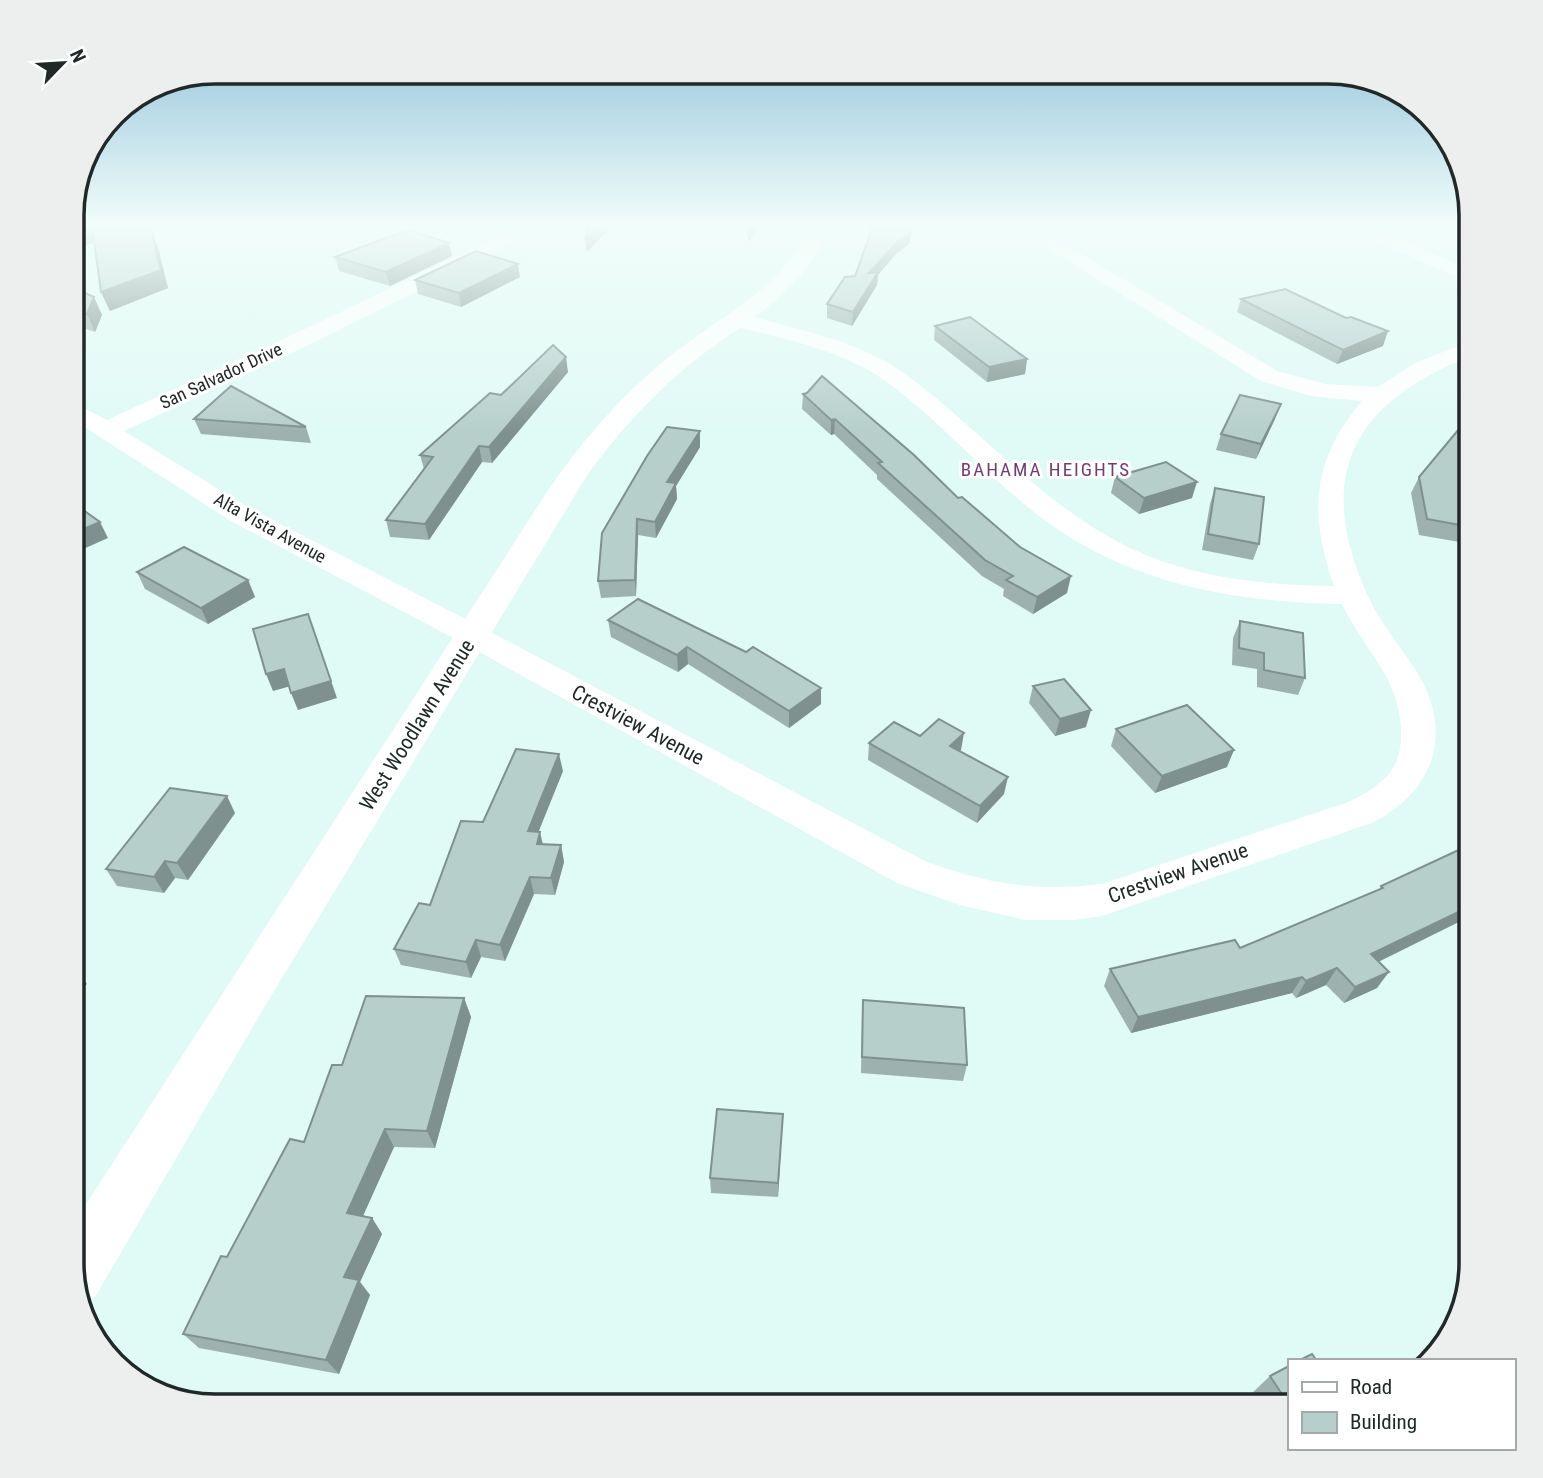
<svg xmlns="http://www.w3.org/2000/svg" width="1543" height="1478" font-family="'Roboto Condensed',sans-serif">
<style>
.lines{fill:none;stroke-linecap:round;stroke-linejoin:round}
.street{fill:#fff;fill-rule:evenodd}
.secondary{fill:#fff;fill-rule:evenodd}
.wall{fill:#9db2af}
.shaded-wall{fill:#7f918e}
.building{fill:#b6cfcb;stroke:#7f918e;stroke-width:2}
.labels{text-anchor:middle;stroke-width:6;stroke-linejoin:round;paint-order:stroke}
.far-street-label{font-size:18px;fill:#202928;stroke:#fff}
.far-neighbourhood-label{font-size:19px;letter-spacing:2px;fill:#703e71;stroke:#fff}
.street-label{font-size:21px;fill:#202928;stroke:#fff}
.rim{fill:none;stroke:#202928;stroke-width:3.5}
</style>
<rect width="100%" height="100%" fill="#e0faf5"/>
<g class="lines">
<!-- street -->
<g class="street">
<path d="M510,226H532L492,254L319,340L124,431L251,509L485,629L925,861C987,884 1036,892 1102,884L1348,802C1364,794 1380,786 1391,771C1409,746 1400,703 1387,678C1373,652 1354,630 1342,604C1246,602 1155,589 1073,539C1004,498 955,433 891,385C845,350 784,339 729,325L726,321L729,317C746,312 769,321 786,326C827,336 874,350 908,376C983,432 1042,504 1126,546C1191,578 1263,585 1334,586C1309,514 1311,461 1362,401L1311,396L1261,381L1012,226H1034L1277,371L1325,384L1378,387L1415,363L1471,341V356C1351,403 1313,478 1369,598C1383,628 1405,651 1421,679C1453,738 1431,792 1374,822L1102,916L1074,920H1026L960,905L897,883L463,643L231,521L72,419V402L107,420L303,330L478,246Z"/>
<polygon points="1345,226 1369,226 1471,270 1471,283 1348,230"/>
</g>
<!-- secondary -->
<path class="secondary" d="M810,226H830C801,299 739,323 683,370C647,400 614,438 586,477L268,1001L95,1297L80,1303L72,1263V1226L547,492C580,443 618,399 664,361C717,316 780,294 810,226Z"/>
</g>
<!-- wall -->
<g class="wall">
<polygon points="72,226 151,230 158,248 168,288 110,311 101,292 94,242 80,247 72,244"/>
<polygon points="745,226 759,226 749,242"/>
<polygon points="873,226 914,226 909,244 895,255 878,275 877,285 852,326 827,318 827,304 855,276"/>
<polygon points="452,256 390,286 339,271 335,257"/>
<polygon points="520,277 461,307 418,294 415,280"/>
<polygon points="72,287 102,315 95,332 72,324"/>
<polygon points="1241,299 1383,346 1337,364 1237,312"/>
<polygon points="935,326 1027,359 1025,374 987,382 934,340"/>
<polygon points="568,372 492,463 482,462 429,540 390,537 386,520 424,469 420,455 501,395"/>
<polygon points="803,394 958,498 1067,593 1033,614 1003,596 1004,589 982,576 877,479 877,475 834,434 831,435 802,409"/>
<polygon points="194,419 306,427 311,443 201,434"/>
<polygon points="1275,419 1256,459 1216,450 1221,434"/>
<polygon points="1471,425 1471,544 1419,535 1411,493 1419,477"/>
<polygon points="700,431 700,447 676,486 677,499 656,538 638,535 636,596 601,598 598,581 602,533"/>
<polygon points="1115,477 1192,498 1139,514 1111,493"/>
<polygon points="1215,488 1259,544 1253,560 1202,550 1210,504"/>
<polygon points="137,572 248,580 255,597 208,624 145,589"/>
<polygon points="608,620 746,652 821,688 821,704 789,728 688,664 678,672 611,637"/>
<polygon points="1240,621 1305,678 1298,695 1257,687 1257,669 1232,665 1233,638"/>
<polygon points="1033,686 1086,727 1055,736 1029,703"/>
<polygon points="1116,729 1227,767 1155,793 1111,746"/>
<polygon points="920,736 961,750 960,751 1004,794 977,823 868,760 869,743"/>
<polygon points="563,771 538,832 543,844 561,845 564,862 555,895 534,894 505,961 481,957 471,978 401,965 394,949 430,905 483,822"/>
<polygon points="235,813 188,880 175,878 164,893 117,886 106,869"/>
<polygon points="1463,848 1379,962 1377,988 1344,1003 1326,985 1296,998 1292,993 1131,1033 1104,986 1110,969 1240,948 1379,890 1381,886"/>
<polygon points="464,998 471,1017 435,1148 394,1147 363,1216 372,1218 382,1234 360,1282 370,1295 339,1374 199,1348 183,1334 227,1257 304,1142 342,1065"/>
<polygon points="863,1000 967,1065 963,1081 861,1073 862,1017"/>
<polygon points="783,1114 778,1197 711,1193 710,1178"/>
<polygon points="1450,1332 1433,1356 1427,1348"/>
<polygon points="1289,1366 1289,1406 1261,1406 1252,1393 1270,1376"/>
</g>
<!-- shaded-wall -->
<g class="shaded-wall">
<polygon points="83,226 93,226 99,241 80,247 72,229"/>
<polygon points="598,226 612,226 587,252 585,239"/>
<polygon points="751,226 759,226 749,242 748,229"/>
<polygon points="912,226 914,226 909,244 895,255 878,275 877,285 852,326 853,312 869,273"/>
<polygon points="151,230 158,248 168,288 110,311 101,292"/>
<polygon points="449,243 452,256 390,286 386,272"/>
<polygon points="518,264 520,277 461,307 459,293"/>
<polygon points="94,297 102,315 95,332 87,314"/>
<polygon points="1388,331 1383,346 1337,364 1343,350"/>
<polygon points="566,357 568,372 492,463 489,447"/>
<polygon points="1027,359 1025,374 987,382 989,367"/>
<polygon points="1281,404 1275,419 1256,459 1261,444"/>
<polygon points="835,419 834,434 831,435 831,420"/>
<polygon points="700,431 700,447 676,486 677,499 656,538 655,522 667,482"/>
<polygon points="479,446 482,462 429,540 425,524"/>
<polygon points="1197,482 1192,498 1139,514 1144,498"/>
<polygon points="637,519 638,535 636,596 635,580"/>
<polygon points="100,522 108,538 72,554 72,534"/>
<polygon points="1071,576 1067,593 1033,614 1037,597"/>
<polygon points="248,580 255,597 208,624 201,608"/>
<polygon points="308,614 337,698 298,710 291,693"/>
<polygon points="687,647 688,664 678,672 677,655"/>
<polygon points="284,669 291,686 273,691 266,674"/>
<polygon points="821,688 821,704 789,728 789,711"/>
<polygon points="1091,710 1086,727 1055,736 1060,719"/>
<polygon points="964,733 961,750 947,763 950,746"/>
<polygon points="1234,750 1227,767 1155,793 1162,776"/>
<polygon points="559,754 563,771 532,848 528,831"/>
<polygon points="1008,777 1004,794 977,823 980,806"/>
<polygon points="227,796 235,813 188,880 177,863"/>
<polygon points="540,832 544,849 537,844"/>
<polygon points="561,845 564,862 555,895 551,878"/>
<polygon points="165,861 175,878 164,893 154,877"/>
<polygon points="530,877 534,894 505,961 500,945"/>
<polygon points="1471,906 1471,916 1360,971 1371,954"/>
<polygon points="476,940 481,957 471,978 466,962"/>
<polygon points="72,964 87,984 72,1000"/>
<polygon points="1337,968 1326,985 1296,998 1306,981"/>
<polygon points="1389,972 1377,988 1344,1003 1355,987"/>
<polygon points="1302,977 1292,993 1131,1033 1138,1017"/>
<polygon points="464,998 471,1017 435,1148 427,1131"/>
<polygon points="783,1114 782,1129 778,1197 778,1183"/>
<polygon points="385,1129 394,1147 357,1229 347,1213"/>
<polygon points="372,1218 382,1234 360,1282 370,1295 339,1374 326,1360 344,1277"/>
</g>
<!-- building -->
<g class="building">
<polygon points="72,226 83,226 72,229"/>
<polygon points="92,226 138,226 151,230 161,270 101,292"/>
<polygon points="589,226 598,226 585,239"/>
<polygon points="873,226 912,226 910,232 896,243 869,273 878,272 853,312 827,304 845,277 855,276"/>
<polygon points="408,230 449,243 386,272 335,257"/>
<polygon points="476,251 518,264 459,293 415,280"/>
<polygon points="72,287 94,297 87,314 72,309"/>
<polygon points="1285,289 1346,318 1351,317 1388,331 1343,350 1241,299"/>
<polygon points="970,317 1027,359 989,367 935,326"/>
<polygon points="553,345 566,357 489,447 479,446 425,524 386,520 433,457 420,455 490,393 501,395"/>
<polygon points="822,376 914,455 958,498 962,497 1020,547 1071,576 1037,597 1006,580 1013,576 985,560 878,463 882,462 835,419 831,420 803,394 807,393"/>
<polygon points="231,386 306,427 194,419"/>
<polygon points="1240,395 1281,404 1261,444 1221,434"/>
<polygon points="1464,423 1471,425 1471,527 1427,519 1419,477"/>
<polygon points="667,427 700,431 667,482 676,483 655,522 637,519 635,580 598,581 602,533 647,456"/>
<polygon points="1166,462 1197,482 1144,498 1115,477"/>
<polygon points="1215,488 1264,497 1259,544 1208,534"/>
<polygon points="72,502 100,522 72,534"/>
<polygon points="184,547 248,580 201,608 137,572"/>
<polygon points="638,599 746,652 753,647 821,688 789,711 687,647 677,655 608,620"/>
<polygon points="308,614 331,681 291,693 284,669 266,674 253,629"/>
<polygon points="1240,621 1303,633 1305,678 1264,670 1264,653 1239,648"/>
<polygon points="1064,679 1091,710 1060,719 1033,686"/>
<polygon points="1187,705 1234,750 1162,776 1116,729"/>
<polygon points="939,719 964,733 950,746 1008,777 980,806 869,743 894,722 920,736"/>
<polygon points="516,749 559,754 528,831 540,832 537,844 561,845 551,878 530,877 500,945 476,940 466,962 394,949 419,903 430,905 461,821 483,822"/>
<polygon points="170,788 227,796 177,863 165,861 154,877 106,869"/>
<polygon points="1463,848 1471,854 1471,906 1371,954 1389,972 1355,987 1337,968 1306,981 1302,977 1138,1017 1110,969 1235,940 1240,948 1383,888 1381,886"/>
<polygon points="366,996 464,998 427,1131 385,1129 347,1213 372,1218 344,1277 359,1280 326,1360 183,1334 221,1256 227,1257 290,1139 304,1142 332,1065 342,1065"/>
<polygon points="863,1000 964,1008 967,1065 862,1057"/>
<polygon points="717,1109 783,1114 778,1183 710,1178"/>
<polygon points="1312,1354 1317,1361 1298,1361"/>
<polygon points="1289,1366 1289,1405 1270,1376"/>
</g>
<!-- sky -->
<linearGradient id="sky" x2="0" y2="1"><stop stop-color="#85bad6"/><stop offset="0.52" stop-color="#f1fdfa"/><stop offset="1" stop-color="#f1fdfa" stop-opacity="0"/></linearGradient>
<rect width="1543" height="433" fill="url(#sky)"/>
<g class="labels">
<!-- far-street labels -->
<g class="far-street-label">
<text transform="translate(221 376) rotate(-25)" y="6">San Salvador Drive</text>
<text transform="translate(270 528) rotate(29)" y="6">Alta Vista Avenue</text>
</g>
<!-- far-neighbourhood labels -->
<g class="far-neighbourhood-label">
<text x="1046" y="476">BAHAMA HEIGHTS</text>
</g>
<!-- street labels -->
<g class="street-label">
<text transform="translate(417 725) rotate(-58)" y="7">West Woodlawn Avenue</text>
<text transform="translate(638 725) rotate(28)" y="7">Crestview Avenue</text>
<text transform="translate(1178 873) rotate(-19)" y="7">Crestview Avenue</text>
</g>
</g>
<!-- crop -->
<path d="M0 0H1543V1478H0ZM215 84H1328A131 131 0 0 1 1459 215V1263A131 131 0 0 1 1328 1394H215A131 131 0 0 1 84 1263V215A131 131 0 0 1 215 84Z" fill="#edeeee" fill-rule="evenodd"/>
<path class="rim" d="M215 84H1328A131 131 0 0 1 1459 215V1263A131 131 0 0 1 1328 1394H215A131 131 0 0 1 84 1263V215A131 131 0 0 1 215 84Z"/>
<!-- legend -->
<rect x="1288" y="1359" width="228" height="91" fill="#ffffff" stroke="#a6a9a9" stroke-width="2"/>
<rect x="1302" y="1382" width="35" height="10" fill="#ffffff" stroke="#a6a9a9" stroke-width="2"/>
<text x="1350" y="1394" font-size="21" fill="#202928">Road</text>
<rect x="1302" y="1412" width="35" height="21" fill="#b6cfcb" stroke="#a6a9a9" stroke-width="2"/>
<text x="1350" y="1429" font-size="21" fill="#202928">Building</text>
<!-- north arrow -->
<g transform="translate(63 63) rotate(65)" stroke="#ffffff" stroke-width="5" paint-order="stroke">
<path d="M0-5L12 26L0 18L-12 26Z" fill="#202928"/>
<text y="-10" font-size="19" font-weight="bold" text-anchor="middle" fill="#202928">N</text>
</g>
</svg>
